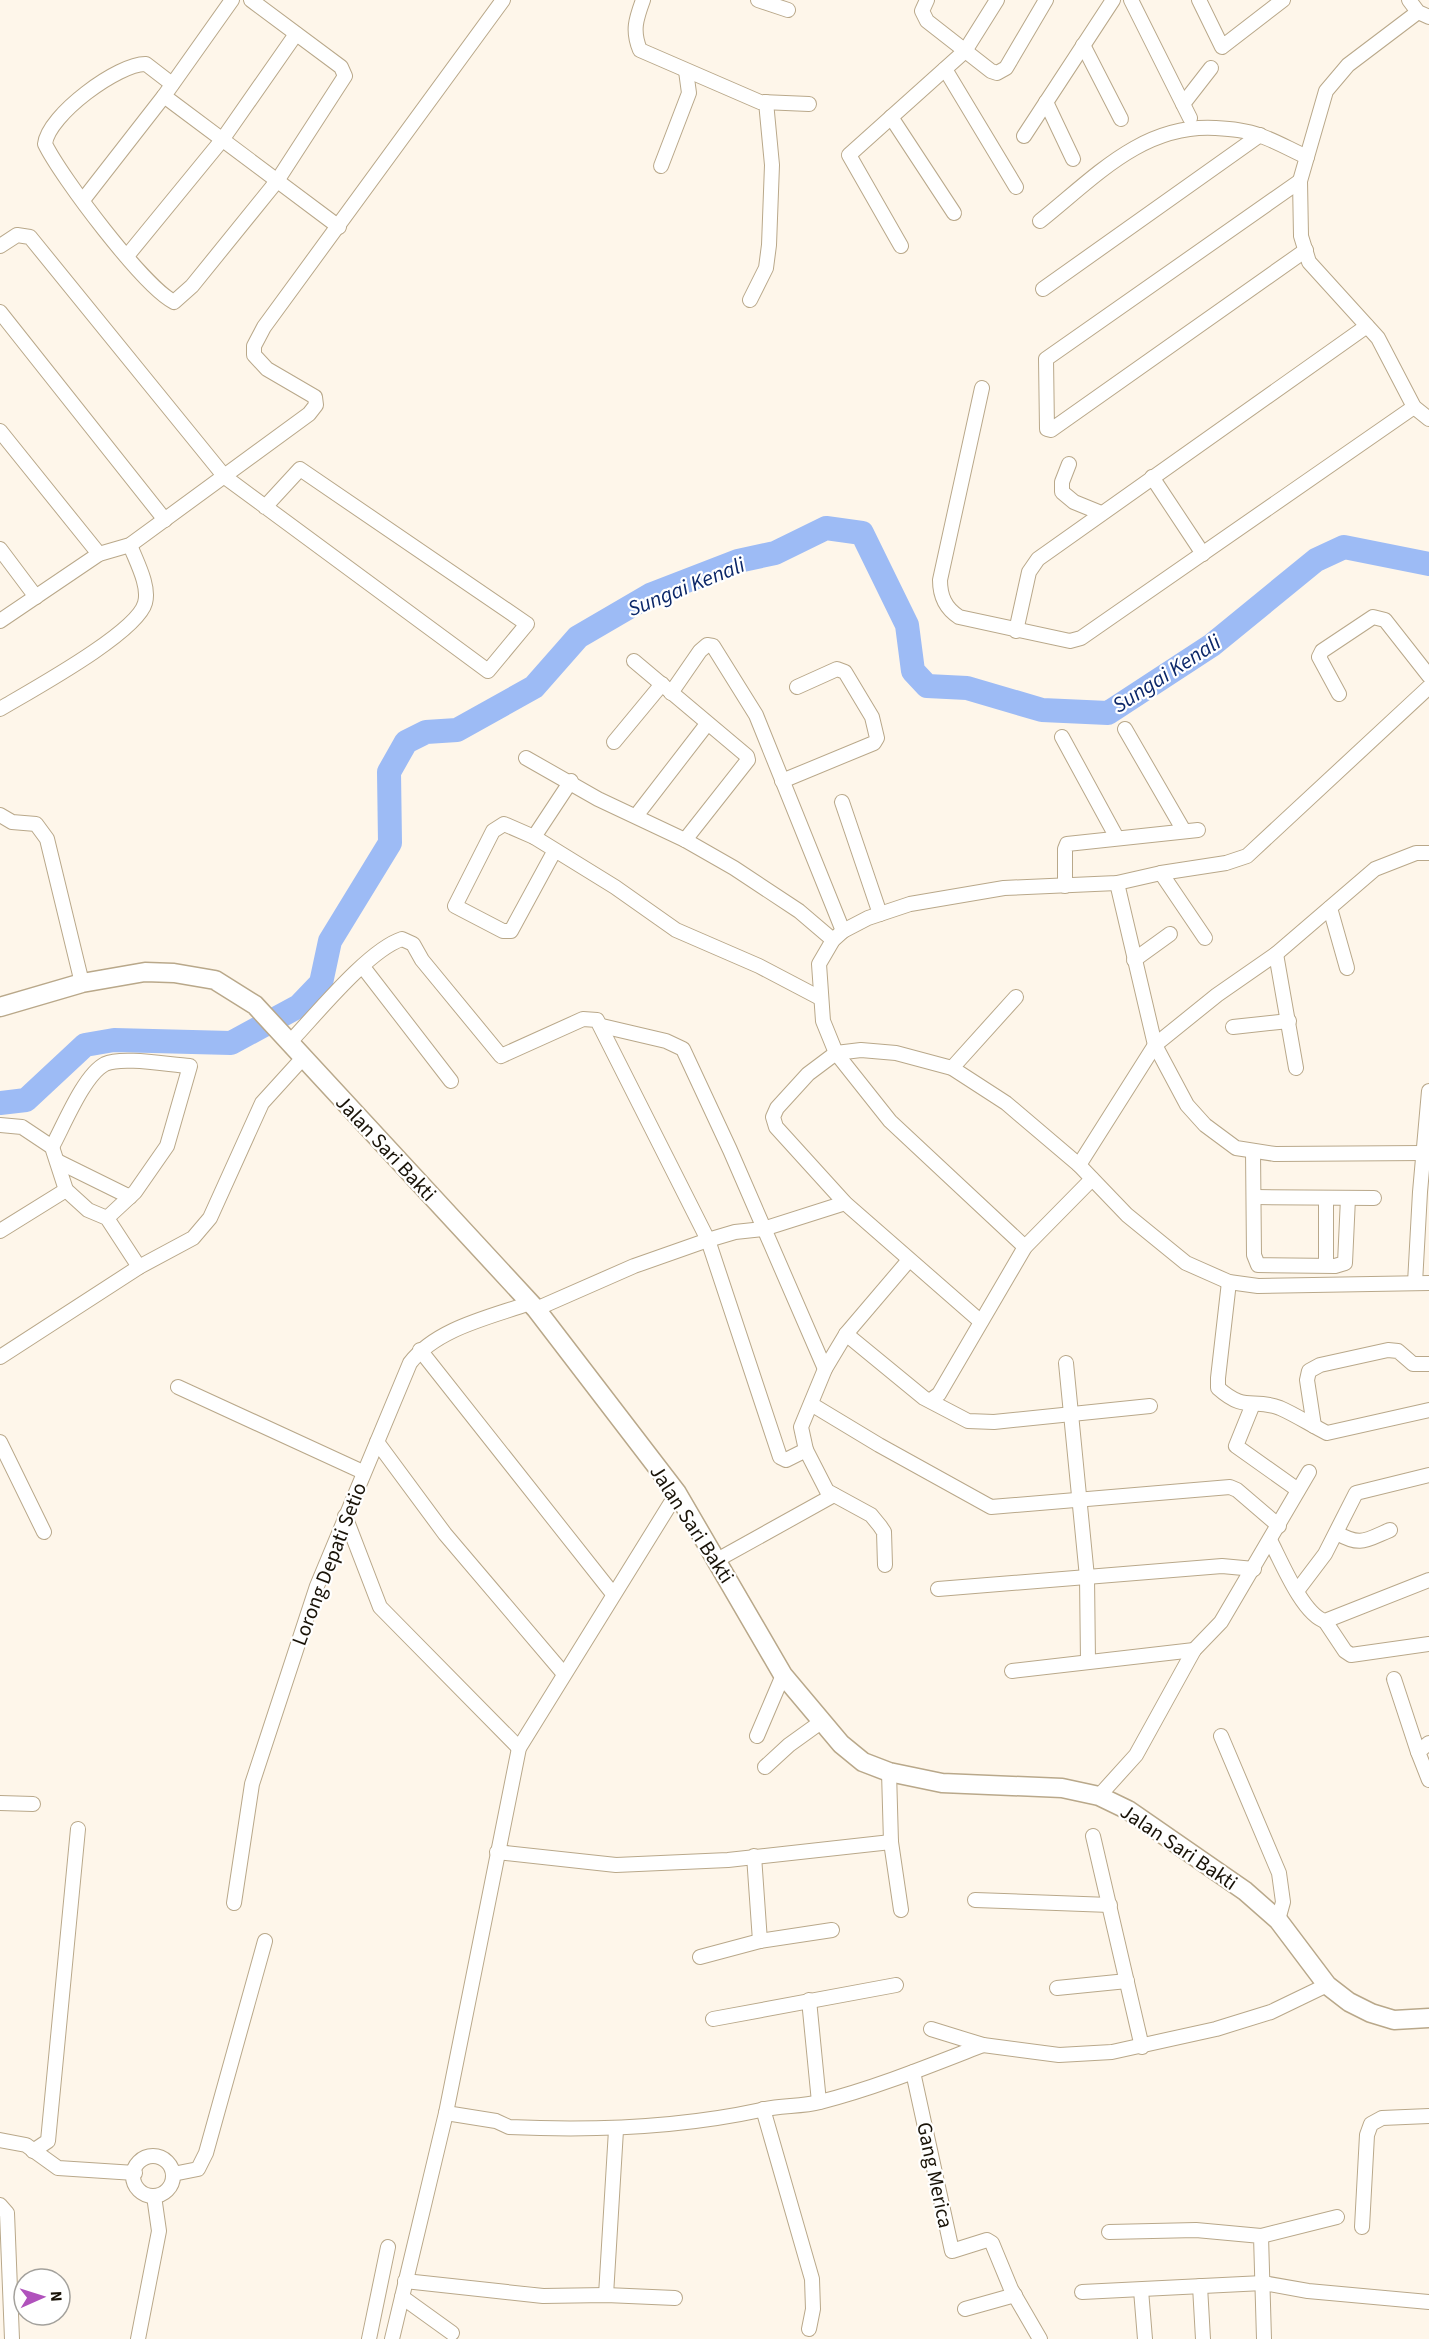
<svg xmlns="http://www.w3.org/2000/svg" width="1429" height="2339" font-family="'Source Sans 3',sans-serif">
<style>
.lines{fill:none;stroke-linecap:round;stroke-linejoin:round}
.river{stroke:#9dbbf5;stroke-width:24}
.minor-casing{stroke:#b9a88a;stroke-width:16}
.major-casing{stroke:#b9a88a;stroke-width:21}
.minor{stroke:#fff;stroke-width:14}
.major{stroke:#fff;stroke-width:18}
.labels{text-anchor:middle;stroke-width:4.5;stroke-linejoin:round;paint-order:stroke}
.street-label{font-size:21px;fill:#191308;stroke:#fff}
.water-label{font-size:22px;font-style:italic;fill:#0b2769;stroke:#fff}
</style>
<rect width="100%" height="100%" fill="#fef6ea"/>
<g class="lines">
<!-- river -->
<polyline class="river" points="0,1103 26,1100 85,1045 114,1040 231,1043 299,1006 321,983 330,941 390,843 389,772 406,742 426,732 457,730 534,687 578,637 650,595 738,561 775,553 826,528 862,533 907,625 913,671 927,686 967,688 1042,710 1108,713 1212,645 1316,560 1344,547 1429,564"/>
<!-- minor casing -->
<g class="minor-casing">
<g id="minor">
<path d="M643,0C636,19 632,31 640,50L760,102L809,104"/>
<polyline points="758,0 788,10"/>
<polyline points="927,0 922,11 927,21 991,71 997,73 1006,68 1046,0"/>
<polyline points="1131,0 1190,118"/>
<polyline points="1199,0 1222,47 1283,0"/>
<polyline points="1409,0 1418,12 1429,17"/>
<polyline points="1418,12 1348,65 1326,91 1300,181 1301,236 1309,262 1378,338 1414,407 1429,419"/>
<polyline points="1083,45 1121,119"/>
<polyline points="945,69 1016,187"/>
<path d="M172,84L146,64C119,63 48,115 45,144C61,177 144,287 174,302L192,286L277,181L345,76L341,67L251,0"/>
<polyline points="164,96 339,227"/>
<polyline points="1046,102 1073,159"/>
<polyline points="1183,104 1211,68"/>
<polyline points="891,117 954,213"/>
<polyline points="1024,136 1113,0"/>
<polyline points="661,166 689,93 686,71"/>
<polyline points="1300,181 1046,359 1047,429 1051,430 1306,250"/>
<polyline points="83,200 164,96 232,0"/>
<path d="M1040,221C1094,178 1142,124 1215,128C1230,129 1246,130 1261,136C1276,141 1291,150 1307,157"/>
<polyline points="0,246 17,235 30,237 225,477 488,671 527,624 300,469 265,507"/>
<polyline points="901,246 849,155 965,51 997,0"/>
<polyline points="127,256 222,140 296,34"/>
<polyline points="1043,289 1260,135"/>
<polyline points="750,300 766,268 769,245 772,165 766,102"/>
<polyline points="0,312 165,520"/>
<path d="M982,388L940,580C940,596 945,608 959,617L1070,641L1081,638L1117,613L1414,407"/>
<polyline points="0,431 99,554"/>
<polyline points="1069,464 1062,482 1062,492 1074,502 1101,513"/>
<polyline points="1152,477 1203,554"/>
<polyline points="0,549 36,597"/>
<polyline points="0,621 99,554 130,545 309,414 316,405 315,397 267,369 254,355 254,346 264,327 503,0"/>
<polyline points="1016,631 1029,572 1038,559 1367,326"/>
<polyline points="634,661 747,756 748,760 685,840"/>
<polyline points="671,693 700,651 707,645 713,646 756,715 843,931"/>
<polyline points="1339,694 1319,657 1322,651 1373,617 1385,620 1429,676"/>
<path d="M0,709C30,691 137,633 145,603C150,586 136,561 130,545"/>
<polyline points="1125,729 1184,831"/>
<polyline points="1062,737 1117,838"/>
<polyline points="614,742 662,684"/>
<polyline points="526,758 598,799 685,840 734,868 799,911 833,940"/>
<polyline points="782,781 874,743 877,738 872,717 845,672 837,669 797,687"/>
<polyline points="842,802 880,914"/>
<polyline points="0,815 12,822 36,824 47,839 82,983"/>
<polyline points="636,816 707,724"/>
<polyline points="534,837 571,781"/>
<polyline points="555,850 511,931 503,931 455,906 493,831 504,824 534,837 615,887 676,930 759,966 820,998"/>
<polyline points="1161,873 1205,938"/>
<polyline points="1117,883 1155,1045 1187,1105 1205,1125 1236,1148 1275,1154 1423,1153"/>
<polyline points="1065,886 1065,849 1067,844 1198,830"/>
<polyline points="1330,908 1347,968"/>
<polyline points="1276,954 1296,1068"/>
<polyline points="1134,960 1170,934"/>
<polyline points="363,967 451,1081"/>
<polyline points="602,1026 666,1041 683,1049 730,1150 825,1369"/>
<polyline points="1233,1027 1289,1021"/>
<path d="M289,1043C315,1016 368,950 402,939L413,944L422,960L501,1056L583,1019L597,1020L708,1240L780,1457L786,1460L806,1450L827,1491L871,1515L880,1526L884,1532L885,1565"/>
<polyline points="952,1068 1016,997"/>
<polyline points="0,1125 22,1127 52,1147 66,1190 88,1210 107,1218 139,1267"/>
<path d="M52,1147C64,1125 84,1075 105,1064C122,1056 170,1065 190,1066L167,1146L135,1192L107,1218"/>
<polyline points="1253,1151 1254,1255 1258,1265 1335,1266 1345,1263 1348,1198"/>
<polyline points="57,1161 130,1197"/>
<polyline points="1079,1165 1155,1045 1217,995 1276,954 1375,869 1416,853 1429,853"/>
<polyline points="1255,1197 1374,1198"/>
<polyline points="0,1231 66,1190"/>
<polyline points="1025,1247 890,1121 836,1053 823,1021 819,964 833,940 843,931 868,918 910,904 1004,888 1117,883 1161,873 1226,863 1247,856 1429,687"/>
<polyline points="1326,1265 1326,1198"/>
<path d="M1229,1282L1218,1378V1388C1246,1413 1252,1397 1280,1408C1296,1415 1311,1425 1327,1433L1429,1410"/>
<polyline points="1415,1283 1420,1192 1429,1091"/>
<polyline points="536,1309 634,1266 708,1240 735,1232 763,1229 845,1203"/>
<polyline points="980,1321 845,1203 776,1127 773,1117 777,1108 808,1074 836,1053 861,1050 896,1053 952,1068 1006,1103 1079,1165 1127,1215 1186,1263 1229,1282 1258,1286 1429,1283"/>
<polyline points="846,1334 924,1398 968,1421 994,1422 1150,1406"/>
<polyline points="420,1350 613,1594"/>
<polyline points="0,1357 139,1267 193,1238 210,1218 262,1103 302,1059"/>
<polyline points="1066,1363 1087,1577 1088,1661"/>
<polyline points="178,1387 363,1472"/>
<polyline points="931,1400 939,1394 1025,1247 1092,1179"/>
<polyline points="811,1404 879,1445 991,1507 1230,1487 1237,1490 1279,1526"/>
<polyline points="1253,1404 1236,1446 1298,1490"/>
<polyline points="1314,1426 1307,1380 1309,1371 1320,1365 1388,1350 1398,1351 1413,1364 1429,1364"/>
<polyline points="0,1442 44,1532"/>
<polyline points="377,1442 445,1534 564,1674"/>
<polyline points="806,1450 801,1427 825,1369 846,1334 909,1260"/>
<polyline points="345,1516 380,1607 519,1748"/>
<path d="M1337,1533C1361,1547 1366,1540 1390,1530"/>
<path d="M1270,1540C1281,1561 1303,1615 1325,1621L1429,1580"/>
<polyline points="717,1560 834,1495"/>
<polyline points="938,1589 1222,1566 1254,1569"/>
<polyline points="1297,1591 1325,1554 1356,1493 1429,1475"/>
<polyline points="1325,1621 1345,1651 1351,1655 1429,1644"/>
<polyline points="1012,1671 1194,1650"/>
<polyline points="1394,1679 1418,1752"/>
<polyline points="757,1736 783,1675"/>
<polyline points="1221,1736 1279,1873 1283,1902 1278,1920"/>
<polyline points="1429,1743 1418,1752 1429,1780"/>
<polyline points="765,1767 789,1745 821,1722"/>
<polyline points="889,1772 891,1842 901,1910"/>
<polyline points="1099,1796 1136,1755 1194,1650 1221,1622 1309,1472"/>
<polyline points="0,1803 33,1804"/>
<polyline points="1093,1836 1142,2047"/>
<polyline points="497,1852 616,1865 728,1860 891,1842"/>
<polyline points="975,1900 1110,1905"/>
<path d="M234,1903L252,1784L317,1586L410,1363C437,1328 491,1317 530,1303"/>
<polyline points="760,1941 832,1930"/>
<polyline points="700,1957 760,1941 754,1856"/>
<polyline points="1057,1988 1127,1981"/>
<polyline points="809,2000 819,2102"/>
<polyline points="713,2019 896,1985"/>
<polyline points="931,2029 983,2045 1059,2055 1112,2052 1216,2029 1271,2012 1327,1985"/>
<polyline points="913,2072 952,2251 987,2240 992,2243 1011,2289 1040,2339"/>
<polyline points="763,2109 812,2279 813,2309 809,2329"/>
<path d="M446,2113L496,2121L509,2127C594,2131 678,2128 761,2110C780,2105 801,2107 820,2102C875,2088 929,2066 983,2045"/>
<polyline points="0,2140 26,2145 58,2168 135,2173"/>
<polyline points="33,2151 48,2141 78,1829"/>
<circle cx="153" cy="2176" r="20"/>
<polyline points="173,2174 198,2169 206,2153 265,1941"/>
<polyline points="0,2205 7,2213 12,2339"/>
<polyline points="1362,2227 1367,2135 1371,2124 1382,2118 1429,2116"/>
<polyline points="1109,2232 1196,2230 1261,2236 1264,2339"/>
<polyline points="1261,2236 1337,2217"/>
<polyline points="405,2281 543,2296 606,2295 675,2298"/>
<polyline points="1200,2286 1203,2339"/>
<polyline points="1141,2290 1145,2339"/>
<polyline points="1082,2292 1263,2283 1308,2291 1429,2302"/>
<polyline points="606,2295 616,2130"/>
<polyline points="402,2297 452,2333"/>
<polyline points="965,2309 1015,2295"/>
<polyline points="138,2339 159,2231 154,2196"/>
<polyline points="369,2339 388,2247"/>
<polyline points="392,2339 446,2113 519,1748 677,1493"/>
</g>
</g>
<!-- major casing -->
<g class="major-casing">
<polyline id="major" points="0,1007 82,983 145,972 174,973 215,980 255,1005 536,1309 677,1493 783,1675 841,1744 863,1762 889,1772 942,1783 1062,1788 1099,1796 1128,1810 1245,1891 1278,1920 1327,1985 1349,2002 1371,2013 1394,2020 1429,2018"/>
</g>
<!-- minor -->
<use href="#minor" class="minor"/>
<!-- major -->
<use href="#major" class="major"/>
</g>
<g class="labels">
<!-- street labels -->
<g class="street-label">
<text transform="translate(386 1148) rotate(47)" y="7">Jalan Sari Bakti</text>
<text transform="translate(692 1524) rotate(57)" y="7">Jalan Sari Bakti</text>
<text transform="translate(329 1564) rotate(-69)" y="7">Lorong Depati Setio</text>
<text transform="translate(1179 1847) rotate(34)" y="7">Jalan Sari Bakti</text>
<text transform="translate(935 2175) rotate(78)" y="7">Gang Merica</text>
</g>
<!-- water labels -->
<g class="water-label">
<text transform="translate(686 586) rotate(-22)" y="8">Sungai Kenali</text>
<text transform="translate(1166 673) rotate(-33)" y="8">Sungai Kenali</text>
</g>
</g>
<!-- north arrow -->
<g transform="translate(42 2297) rotate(87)"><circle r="28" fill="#ffffff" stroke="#a3a19c" stroke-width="1.5"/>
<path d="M0-4.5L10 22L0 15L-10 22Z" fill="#b052bc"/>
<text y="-9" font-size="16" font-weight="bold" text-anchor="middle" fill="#191308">N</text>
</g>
</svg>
